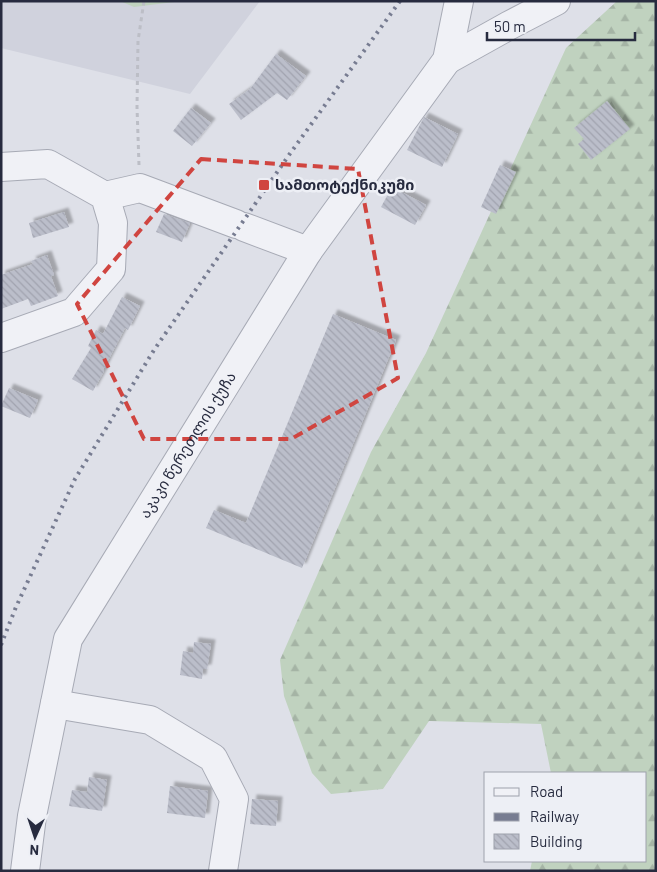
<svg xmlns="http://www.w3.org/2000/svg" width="657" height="872" font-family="Barlow,'Noto Sans Georgian',sans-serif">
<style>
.built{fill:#d0d2dd}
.forest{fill:url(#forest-firs)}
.park{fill:#c0d2bf}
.building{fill:url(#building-back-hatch);filter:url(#shadow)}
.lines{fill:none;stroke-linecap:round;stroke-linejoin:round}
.minor-casing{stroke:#a7aab5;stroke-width:30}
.path{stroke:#bcbec6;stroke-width:3;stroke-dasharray:4 4;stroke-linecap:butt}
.minor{stroke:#f0f1f6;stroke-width:28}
.rail{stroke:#777c91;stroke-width:4;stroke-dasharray:2.5 5;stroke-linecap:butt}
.marked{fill:none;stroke:#d04540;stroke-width:4;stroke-dasharray:10 6;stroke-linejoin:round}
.poi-dot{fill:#d04540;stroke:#edeff5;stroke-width:2}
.labels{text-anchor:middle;stroke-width:5;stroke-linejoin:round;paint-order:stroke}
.poi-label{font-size:15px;font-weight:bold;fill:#272b3f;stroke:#edeff5;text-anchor:start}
.street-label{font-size:15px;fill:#272b3f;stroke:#edeff5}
</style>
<defs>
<pattern id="forest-firs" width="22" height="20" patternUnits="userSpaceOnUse" patternTransform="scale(1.25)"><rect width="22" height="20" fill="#c0d2bf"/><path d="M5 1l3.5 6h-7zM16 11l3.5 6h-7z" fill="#a5b4a5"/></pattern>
<pattern id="building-back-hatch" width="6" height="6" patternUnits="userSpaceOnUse" patternTransform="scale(1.25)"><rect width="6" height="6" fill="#bbbeca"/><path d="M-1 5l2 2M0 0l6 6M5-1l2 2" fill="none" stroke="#a1a3af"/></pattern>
<filter id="shadow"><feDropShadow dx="4.5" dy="-4.5" stdDeviation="1" flood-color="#0004"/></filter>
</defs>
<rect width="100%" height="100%" fill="#dee0e8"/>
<!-- built -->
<polygon class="built" points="1,1 260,1 190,94 1,48"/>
<!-- forest -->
<polygon class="forest" points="617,1 656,1 656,871 530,871 532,861 646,861 646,773 551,773 541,724 429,721 383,789 331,794 312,773 284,696 280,660 371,452 426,353 566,48"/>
<!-- park -->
<polygon class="park" points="120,1 182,1 134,7"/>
<!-- building -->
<g class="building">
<polygon points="276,54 306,76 287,100 277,93 241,120 229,104 250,89"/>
<polygon points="607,101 630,129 591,160 578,144 584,139 574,128"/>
<polygon points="191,108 211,123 192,146 173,131"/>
<polygon points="424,117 458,134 442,167 407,150"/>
<polygon points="500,165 516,172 496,214 481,207"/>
<polygon points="392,187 426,205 415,225 381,207"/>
<polygon points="64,212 69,227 33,238 29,223"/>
<polygon points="164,214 190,223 182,242 156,232"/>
<polygon points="47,255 54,275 51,276 58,296 31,306 28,299 1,309 1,275 33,264 31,261"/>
<polygon points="122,297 140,306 128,330 125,328 103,370 104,371 93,391 72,379 91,348 88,346 96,330 103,334"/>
<polygon points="333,314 396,340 302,568 206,528 214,510 246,523"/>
<polygon points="9,388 38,400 30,418 1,406"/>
<polygon points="194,642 211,644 207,669 203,669 202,679 180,675 183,651 193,653"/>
<polygon points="89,777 107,780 102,811 69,806 72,790 87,792"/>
<polygon points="170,786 208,791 205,818 167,813"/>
<polygon points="252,799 278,801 276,826 250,824"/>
</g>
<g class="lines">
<!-- minor casing -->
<g class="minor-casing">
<g id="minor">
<polyline points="447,60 508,26 556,1"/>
<polyline points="1,167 48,164 105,196 113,223 111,269 74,312 1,338"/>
<polyline points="105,196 140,188 236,224"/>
<polyline points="244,227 308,251"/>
<polyline points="55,704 150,720 213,758 234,799 223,871"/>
<path id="s1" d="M25,871L32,816L68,639L308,251L447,60L459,1"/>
</g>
</g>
<!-- path -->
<polyline class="path" points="139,165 137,107 138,41 144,1"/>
<!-- minor -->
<use href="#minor" class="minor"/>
<!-- rail -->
<polyline class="rail" points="1,645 16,607 75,479 154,350 289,155 400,1"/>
</g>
<!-- marked area -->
<path class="marked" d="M201,159L358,169L398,378L291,439H144L77,304Z"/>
<!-- markers -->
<rect class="poi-dot" x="258" y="179" width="12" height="12" rx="2.5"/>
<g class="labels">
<!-- poi labels -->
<g class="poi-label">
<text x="275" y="190">სამთოტექნიკუმი</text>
</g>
<!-- street labels -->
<g class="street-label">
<text dy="5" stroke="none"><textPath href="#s1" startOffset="464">აკაკი წერეთლის ქუჩა</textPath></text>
</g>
</g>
<!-- border -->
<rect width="657" height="872" fill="none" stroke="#272b3f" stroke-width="5"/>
<!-- legend -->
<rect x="484" y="772" width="162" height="90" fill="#edeff5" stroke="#9ea1ac"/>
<rect x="494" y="788" width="25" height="8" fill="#f0f1f6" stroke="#9ea1ac"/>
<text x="530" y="797" font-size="15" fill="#272b3f">Road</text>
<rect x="494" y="813" width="25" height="8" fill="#777c91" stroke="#9ea1ac"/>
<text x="530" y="822" font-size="15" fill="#272b3f">Railway</text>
<rect x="494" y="834" width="25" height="15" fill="url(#building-back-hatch)" stroke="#9ea1ac"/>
<text x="530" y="847" font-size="15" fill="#272b3f">Building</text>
<!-- north arrow -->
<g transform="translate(35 837) rotate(183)" stroke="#edeff5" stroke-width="4" paint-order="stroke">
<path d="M0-4L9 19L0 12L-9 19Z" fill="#272b3f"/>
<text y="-8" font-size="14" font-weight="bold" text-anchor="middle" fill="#272b3f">N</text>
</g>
<!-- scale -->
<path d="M487 32v8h148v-8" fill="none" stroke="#272b3f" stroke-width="2.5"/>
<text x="494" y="32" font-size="15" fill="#272b3f" stroke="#edeff5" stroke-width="4" paint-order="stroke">50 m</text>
</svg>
